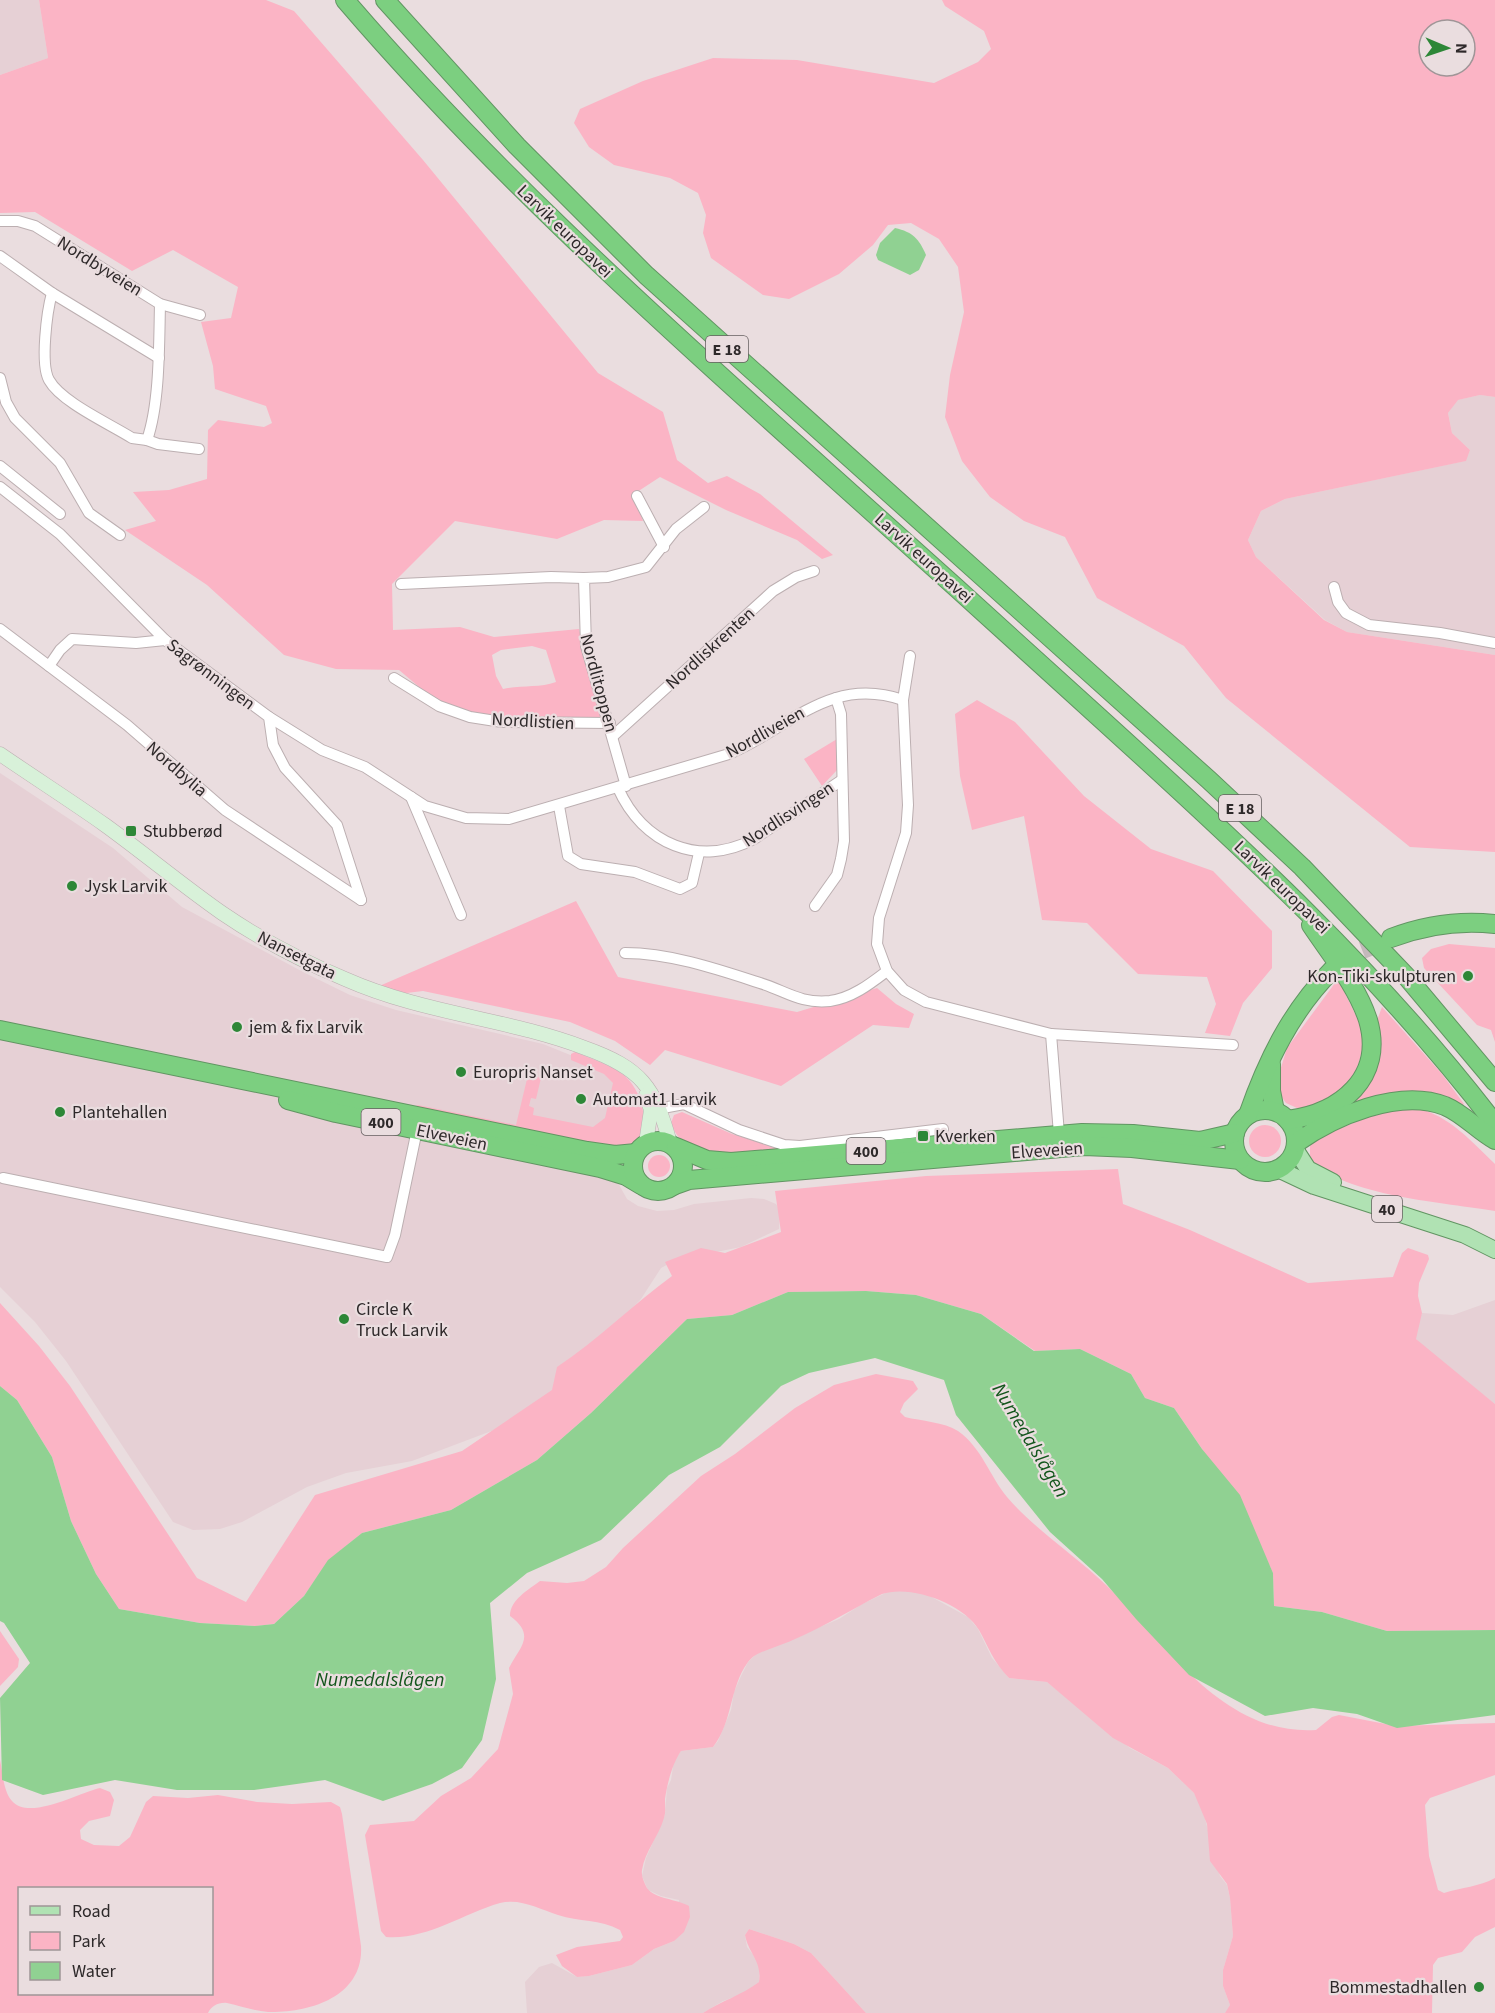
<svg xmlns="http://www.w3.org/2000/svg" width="1495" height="2013" font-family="'Source Sans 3',sans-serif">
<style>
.built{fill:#e6d0d5}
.green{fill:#fbb4c5;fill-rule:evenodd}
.water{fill:#90d192}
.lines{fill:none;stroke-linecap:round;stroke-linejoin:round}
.highway-tunnel{stroke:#c4b9bb;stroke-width:18;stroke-dasharray:18 9;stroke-linecap:butt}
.street-casing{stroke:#bcafb1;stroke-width:12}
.secondary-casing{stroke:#bcafb1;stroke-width:15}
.primary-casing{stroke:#619562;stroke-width:18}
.highway-casing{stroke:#619562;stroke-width:20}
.street{stroke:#fff;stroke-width:10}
.secondary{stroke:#d8f1d9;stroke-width:14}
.primary{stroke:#b0e2b3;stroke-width:16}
.highway{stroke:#7ccf80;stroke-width:18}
.poi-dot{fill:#2d8737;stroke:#eadddf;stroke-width:2}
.labels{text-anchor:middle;stroke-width:4.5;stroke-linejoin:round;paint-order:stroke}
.shield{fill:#eadddf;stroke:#665f60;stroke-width:1.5}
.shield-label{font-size:16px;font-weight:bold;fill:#2e292a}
.street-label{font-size:18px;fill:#2e292a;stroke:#eadddf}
.poi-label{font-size:18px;fill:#2e292a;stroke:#eadddf;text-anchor:start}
.water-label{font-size:20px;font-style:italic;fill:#13561c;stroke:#eadddf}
</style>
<rect width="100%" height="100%" fill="#eadddf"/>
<!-- built -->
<g class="built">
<polygon points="0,0 39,0 48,58 0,75"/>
<polygon points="1480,395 1495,397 1495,655 1347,632 1325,620 1256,557 1248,540 1261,511 1285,499 1465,461 1470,450 1452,433 1448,413 1457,400"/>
<polygon points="0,773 113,848 182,907 305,973 350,995 396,1010 543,1044 620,1075 616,1145 618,1183 627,1199 638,1206 657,1211 674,1210 694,1204 751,1198 764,1199 776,1204 780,1210 779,1229 741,1247 676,1260 661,1268 641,1299 551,1394 502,1427 412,1461 346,1473 307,1487 242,1522 220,1529 193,1530 173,1522 66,1361 35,1322 0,1287"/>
<polygon points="1495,1300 1495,1404 1425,1349 1416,1339 1415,1332 1422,1313 1453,1315"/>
<polygon points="892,1590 911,1590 928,1595 968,1617 978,1629 992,1658 1009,1678 1047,1682 1130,1748 1168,1768 1194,1793 1202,1807 1220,1876 1227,1885 1230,1898 1233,1936 1223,1970 1223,1986 1230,2005 1228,2010 1225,2013 866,2013 811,1953 794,1944 749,1929 745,1935 747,1947 759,1962 759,1982 745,1993 723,2001 703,2013 527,2013 525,1982 539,1967 552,1963 577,1977 589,1976 632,1965 654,1949 674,1941 679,1900 661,1896 648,1890 642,1876 646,1858 665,1815 667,1788 671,1780 674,1760 681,1751 713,1747 718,1741 731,1710 734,1692 741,1676 748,1662 757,1653 839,1619 862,1604"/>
</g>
<!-- green -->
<g class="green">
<path d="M39,0H266L294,11L423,160L598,373L663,412L677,460L708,483L727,476L760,494L833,555L822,559L797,540L726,510L660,477L634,494L643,521L604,520L557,539L455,521L392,584L393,630L460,627L494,637L579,629L604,720L479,717L437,702L399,670L336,669L284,655L207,585L125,530L156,521L133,492L169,490L207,479L208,430L218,420L264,427L272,423L266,406L215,389L213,366L201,322L231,318L238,287L173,250L132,271L35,212L0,213V75L48,58ZM532,646L546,650L556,682C539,688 521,685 503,689L496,676L492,655L501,650Z"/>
<path d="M942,0H1495V397L1480,395L1458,400L1448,413L1452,433L1470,450L1466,461L1285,499L1261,511L1248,540L1256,557L1324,620L1347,632L1495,655V852L1410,847L1226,698L1184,646L1097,598L1065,537L1024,521L990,497L962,461L945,417L950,375L964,312L958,267L939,239L911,223L888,225L873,245L839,274L789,299L763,295L711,258L703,233L706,215L698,193L670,178L614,165L589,147L574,123L580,109L643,81L713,58L797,60L934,83L978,62L991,49L984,31L945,6ZM1429,30H1465V66H1429Z"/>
<polygon points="977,700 1015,722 1084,796 1151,849 1213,871 1272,931 1272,968 1243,1003 1230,1036 1205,1033 1216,1004 1207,977 1138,974 1087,923 1042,920 1024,816 972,830 960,776 955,714"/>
<polygon points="837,739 838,769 822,786 804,759"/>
<polygon points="576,901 618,977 797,1012 877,988 896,1004 914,1014 909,1028 873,1025 781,1086 665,1050 650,1065 615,1041 570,1022 423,991 398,994 377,987"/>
<polygon points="1449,944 1495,948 1495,1042 1491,1030 1477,1025 1424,968 1422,958 1431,949"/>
<polygon points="1338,979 1361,1026 1363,1047 1357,1071 1343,1089 1313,1108 1297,1108 1286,1103 1278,1092 1279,1074 1287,1048"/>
<polygon points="1382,1007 1442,1074 1464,1104 1461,1107 1438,1099 1343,1113"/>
<path d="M575,1052C592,1059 611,1065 625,1076C641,1090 653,1126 634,1143C629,1148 619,1148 612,1149L413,1107L418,1105L516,1125L527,1079L533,1076L541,1078L536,1099L531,1098L529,1106L534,1108L533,1115L593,1127L605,1118L613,1083L604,1074L571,1060V1054Z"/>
<path d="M1416,1108C1449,1115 1472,1142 1495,1164V1211C1449,1203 1341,1196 1310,1159V1146L1317,1138L1378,1113Z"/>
<path d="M682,1112L732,1134L779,1148L780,1151C747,1152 684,1165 671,1123L674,1115Z"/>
<circle cx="1265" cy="1141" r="16"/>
<circle cx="659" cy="1166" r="11"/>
<path d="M1118,1169L1123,1204L1190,1230L1308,1283L1393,1277L1402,1253L1408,1248L1428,1255L1429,1259L1419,1283L1418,1296L1422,1313L1416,1339L1495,1404V1630L1387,1631L1322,1612L1274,1606L1273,1573L1261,1547L1202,1449L1174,1408L1145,1398L1131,1374L1080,1349L1035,1351L981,1314L916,1295L866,1291L788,1292L732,1315L687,1319L591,1413L537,1460L451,1510L362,1533L329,1560L304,1596L274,1624L256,1626L200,1623L119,1609L96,1574L71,1521L52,1457L17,1400L0,1386V1303L39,1346L70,1386L197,1578L246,1602L315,1495L462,1451L552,1390L557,1367C598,1340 632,1305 672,1276L665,1262L701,1248L725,1253L781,1232L775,1191L926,1176Z"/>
<path d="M876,1374L913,1381L918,1389L904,1403L900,1412L905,1417C921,1421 944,1422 958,1431C982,1448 989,1475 1007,1497C1033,1528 1076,1556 1106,1585C1166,1643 1222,1736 1316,1730L1332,1717L1339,1715L1396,1726L1495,1723V1775L1430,1798L1425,1805L1429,1856L1438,1890L1444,1893C1462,1887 1479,1887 1495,1878V1927L1475,1937L1462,1952L1438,1958L1433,1965L1432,2013H1225L1230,2005L1223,1986V1970L1233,1936L1230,1898L1227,1884L1210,1861L1207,1824L1194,1793L1168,1768L1113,1738L1047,1682L1009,1678C994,1663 989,1648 979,1630C964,1604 911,1584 882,1594C846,1612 815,1633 775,1647C765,1651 755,1653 748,1662C729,1688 733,1722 713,1747L681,1751C672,1764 667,1785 665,1799C665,1806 666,1812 664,1818C659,1836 645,1851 642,1870C641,1876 644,1882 647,1888C655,1899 677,1899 689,1906L690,1917L684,1932L674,1941L654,1949L632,1965L589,1976L577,1977L562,1966L556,1955L577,1947L620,1941L623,1937L620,1930C600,1919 579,1922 558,1915C539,1909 521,1898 500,1903C462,1914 427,1940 386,1937L381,1931L365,1835L370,1825L414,1821L441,1796L471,1778L498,1749L513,1694L509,1668C519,1647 537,1636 510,1616C510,1600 528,1590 540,1581L567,1583L584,1581L606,1567L623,1548L701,1476L735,1454L795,1408L834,1385Z"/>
<polygon points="0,1631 19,1659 18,1667 0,1686"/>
<path d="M0,1760C3,1773 3,1791 12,1801C29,1821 78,1793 100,1788L110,1792L114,1800L110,1816L89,1821L80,1830L81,1839L94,1845L119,1846L130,1837L146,1802L153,1796L188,1798L218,1795L257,1802L292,1804L331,1802L340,1807L342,1814L361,1946C364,1996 311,2013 268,2012C254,2011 241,2006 227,2003C219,2002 211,2006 208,2013H0ZM20,1888H212V1994H20Z"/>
<path d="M749,1929L794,1944L811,1953L866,2013H703C721,2001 742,1995 759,1982C762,1960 749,1955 745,1935Z"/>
</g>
<!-- water -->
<g class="water">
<path d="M895,228C913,232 919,239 926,255L919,270L910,275L878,260L876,255L880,243Z"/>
<polygon points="866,1291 916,1295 981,1314 1034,1351 1080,1349 1131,1374 1145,1398 1174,1408 1202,1449 1240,1495 1273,1573 1274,1606 1322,1612 1387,1631 1495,1630 1495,1715 1397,1728 1357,1714 1313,1708 1265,1716 1189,1675 1136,1619 1102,1579 1050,1532 956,1415 944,1380 875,1358 809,1373 781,1386 720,1447 669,1475 601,1540 527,1573 490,1603 496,1679 482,1740 462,1768 432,1784 383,1801 325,1780 254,1790 177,1790 115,1780 43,1795 2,1780 0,1698 30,1663 4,1623 0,1621 0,1386 17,1400 52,1457 71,1521 96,1574 119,1609 200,1623 255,1626 274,1624 304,1596 328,1560 362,1533 451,1510 537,1460 591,1413 687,1319 732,1315 788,1292"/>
</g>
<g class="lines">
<!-- highway-tunnel -->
<polyline class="highway-tunnel" points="1339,964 1360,951 1390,939"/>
<!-- street casing -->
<g class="street-casing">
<g id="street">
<polyline points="0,221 18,221 35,226 160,304 200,315"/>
<polyline points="0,256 52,293 159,358"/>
<path d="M52,293C47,311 40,364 49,380C61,402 110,424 132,438L147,440C160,403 159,343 160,304"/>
<polyline points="0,378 6,402 15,418 60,463 89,513 120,535"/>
<polyline points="147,440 158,444 199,449"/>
<polyline points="0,466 60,514"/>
<polyline points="0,487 60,534 165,640 269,717 273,745 285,768 337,825 361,900"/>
<polyline points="637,496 664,547"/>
<polyline points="401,584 551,577 584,578"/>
<polyline points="1334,587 1338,602 1346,613 1369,625 1440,633 1495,643"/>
<polyline points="0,629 127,725 225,810 361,900"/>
<polyline points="910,656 903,700 908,805 906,833 879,918 877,944 887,971 904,990 926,1002 1051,1034 1059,1134"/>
<polyline points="49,666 60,650 72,639 136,643 165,640"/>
<polyline points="394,678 439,706 470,717 502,722 610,723"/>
<path d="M269,717L322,750L365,767L425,806L466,818L509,819L729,754C790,728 830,675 903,700"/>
<polyline points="613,736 773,591 796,577 814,571"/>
<polyline points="626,786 586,646 584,578 608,577 646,567 676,529 704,507"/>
<path d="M618,788C643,844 699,868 754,839L842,780"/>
<polyline points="411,797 461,915"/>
<polyline points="559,806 568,856 581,864 635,872 680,889 692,883 699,853"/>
<polyline points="815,906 837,875 841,859 844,841 841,714 836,698"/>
<path d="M625,953C670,953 717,969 760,983C786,991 800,1004 830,1001C852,998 870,984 887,971"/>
<polyline points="1051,1034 1233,1045"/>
<polyline points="652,1110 684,1104 739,1130 784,1145 800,1146 943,1129"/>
<polyline points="3,1178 387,1257 395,1235 418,1125"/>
</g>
</g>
<!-- secondary casing -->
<g class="secondary-casing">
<g id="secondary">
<path d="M0,754C35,778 71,801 105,825C145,854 182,885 222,913C260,939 302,961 345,979C424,1014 506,1018 585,1048C641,1068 655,1087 670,1143"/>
<polyline points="646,1143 651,1110 646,1095"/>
</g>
</g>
<!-- primary casing -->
<g class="primary-casing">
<g id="primary">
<polyline points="1295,1149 1308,1169 1333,1182"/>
<polyline points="1278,1169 1314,1186 1465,1235 1495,1250"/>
</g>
</g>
<!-- highway casing -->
<g class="highway-casing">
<g id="highway">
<path d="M345,0C482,160 638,302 794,442C897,534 999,626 1101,719C1241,846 1380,973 1495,1124"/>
<polyline points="385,0 517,146 646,275 1209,780 1302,867 1406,976 1495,1082"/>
<path d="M1391,938C1425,925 1459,920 1495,924"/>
<polyline points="0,1030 587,1151 615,1155 636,1153"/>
<polyline points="1271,1064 1271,1091 1275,1111"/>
<polyline points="288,1100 336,1113 600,1168 626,1176 641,1185"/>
<circle cx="1265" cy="1141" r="31"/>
<path d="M1248,1115C1267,1061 1291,1011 1332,970"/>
<path d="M1288,1120C1340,1113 1385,1078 1368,1020C1357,986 1331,955 1311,925"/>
<circle cx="658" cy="1166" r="25"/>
<path d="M1296,1143C1334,1116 1399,1088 1445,1106C1464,1114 1477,1130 1495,1140"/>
<polyline points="676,1147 707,1160 731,1162 1082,1133 1133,1134 1200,1141 1235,1133"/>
<polyline points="675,1185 689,1180 1084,1146 1132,1148 1240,1160"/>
</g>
</g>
<!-- street -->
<use href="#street" class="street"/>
<!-- secondary -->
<use href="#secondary" class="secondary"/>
<!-- primary -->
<use href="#primary" class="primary"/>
<!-- highway -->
<use href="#highway" class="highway"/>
</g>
<!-- markers -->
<g class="poi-dot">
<rect x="125" y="825" width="12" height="12" rx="3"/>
<circle cx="72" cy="886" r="6"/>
<circle cx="1468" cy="976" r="6"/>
<circle cx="237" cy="1027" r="6"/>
<circle cx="461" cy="1072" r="6"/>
<circle cx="581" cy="1099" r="6"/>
<circle cx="60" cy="1112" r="6"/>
<rect x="917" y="1130" width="12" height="12" rx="3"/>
<circle cx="344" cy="1319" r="6"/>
<circle cx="1479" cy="1987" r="6"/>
</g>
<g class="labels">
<!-- shield labels -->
<g class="shield">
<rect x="706" y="336" width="42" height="26" rx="4.5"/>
<rect x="1219" y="795" width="42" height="26" rx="4.5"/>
<rect x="361.5" y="1109" width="39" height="26" rx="4.5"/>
<rect x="846.5" y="1138" width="39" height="26" rx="4.5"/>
<rect x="1372" y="1196" width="30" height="26" rx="4.5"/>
</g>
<g class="shield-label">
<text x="727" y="355">E 18</text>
<text x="1240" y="814">E 18</text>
<text x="381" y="1128">400</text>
<text x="866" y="1157">400</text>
<text x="1387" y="1215">40</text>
</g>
<!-- street labels -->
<g class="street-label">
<text transform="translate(565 231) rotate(44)" y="6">Larvik europavei</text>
<text transform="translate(100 266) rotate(32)" y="6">Nordbyveien</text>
<text transform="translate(924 558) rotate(42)" y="6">Larvik europavei</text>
<text transform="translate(710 648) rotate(-42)" y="6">Nordliskrenten</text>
<text transform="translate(211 674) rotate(37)" y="6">Sagrønningen</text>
<text transform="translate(599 683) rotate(75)" y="6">Nordlitoppen</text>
<text transform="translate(533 721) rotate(3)" y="6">Nordlistien</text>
<text transform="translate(765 732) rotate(-29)" y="6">Nordliveien</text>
<text transform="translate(177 769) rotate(41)" y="6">Nordbylia</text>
<text transform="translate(788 814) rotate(-33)" y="6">Nordlisvingen</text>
<text transform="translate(1282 887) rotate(44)" y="6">Larvik europavei</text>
<text transform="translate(297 955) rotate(27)" y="6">Nansetgata</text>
<text transform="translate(452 1137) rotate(12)" y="6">Elveveien</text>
<text transform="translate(1047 1150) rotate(-4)" y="6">Elveveien</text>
</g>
<!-- poi labels -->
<g class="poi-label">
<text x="143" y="837">Stubberød</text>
<text x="84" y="892">Jysk Larvik</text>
<text x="1456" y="982" text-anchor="end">Kon-Tiki-skulpturen</text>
<text x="249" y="1033">jem &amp; fix Larvik</text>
<text x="473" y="1078">Europris Nanset</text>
<text x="593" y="1105">Automat1 Larvik</text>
<text x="72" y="1118">Plantehallen</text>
<text x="935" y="1142">Kverken</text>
<text x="356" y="1315">Circle K<tspan x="356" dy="21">Truck Larvik</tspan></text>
<text x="1467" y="1993" text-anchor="end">Bommestadhallen</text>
</g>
<!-- water labels -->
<g class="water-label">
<text transform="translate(1031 1440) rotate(59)" y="7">Numedalslågen</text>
<text x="380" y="1686">Numedalslågen</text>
</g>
</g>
<!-- legend -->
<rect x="18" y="1887" width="195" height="108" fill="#eadddf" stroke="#9f9597" stroke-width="1.5"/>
<rect x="30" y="1906" width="30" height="9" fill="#b0e2b3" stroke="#9f9597" stroke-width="1.5"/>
<text x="72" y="1917" font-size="18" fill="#2e292a">Road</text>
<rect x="30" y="1932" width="30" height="18" fill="#fbb4c5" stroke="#9f9597" stroke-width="1.5"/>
<text x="72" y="1947" font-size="18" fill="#2e292a">Park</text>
<rect x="30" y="1962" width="30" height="18" fill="#90d192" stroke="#9f9597" stroke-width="1.5"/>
<text x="72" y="1977" font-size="18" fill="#2e292a">Water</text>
<!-- north arrow -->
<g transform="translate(1447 48) rotate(92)"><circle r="28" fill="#eadddf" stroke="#9f9597" stroke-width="1.5"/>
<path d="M0-4.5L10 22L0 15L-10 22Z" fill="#2d8737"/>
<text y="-9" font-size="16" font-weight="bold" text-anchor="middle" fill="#2e292a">N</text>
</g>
</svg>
